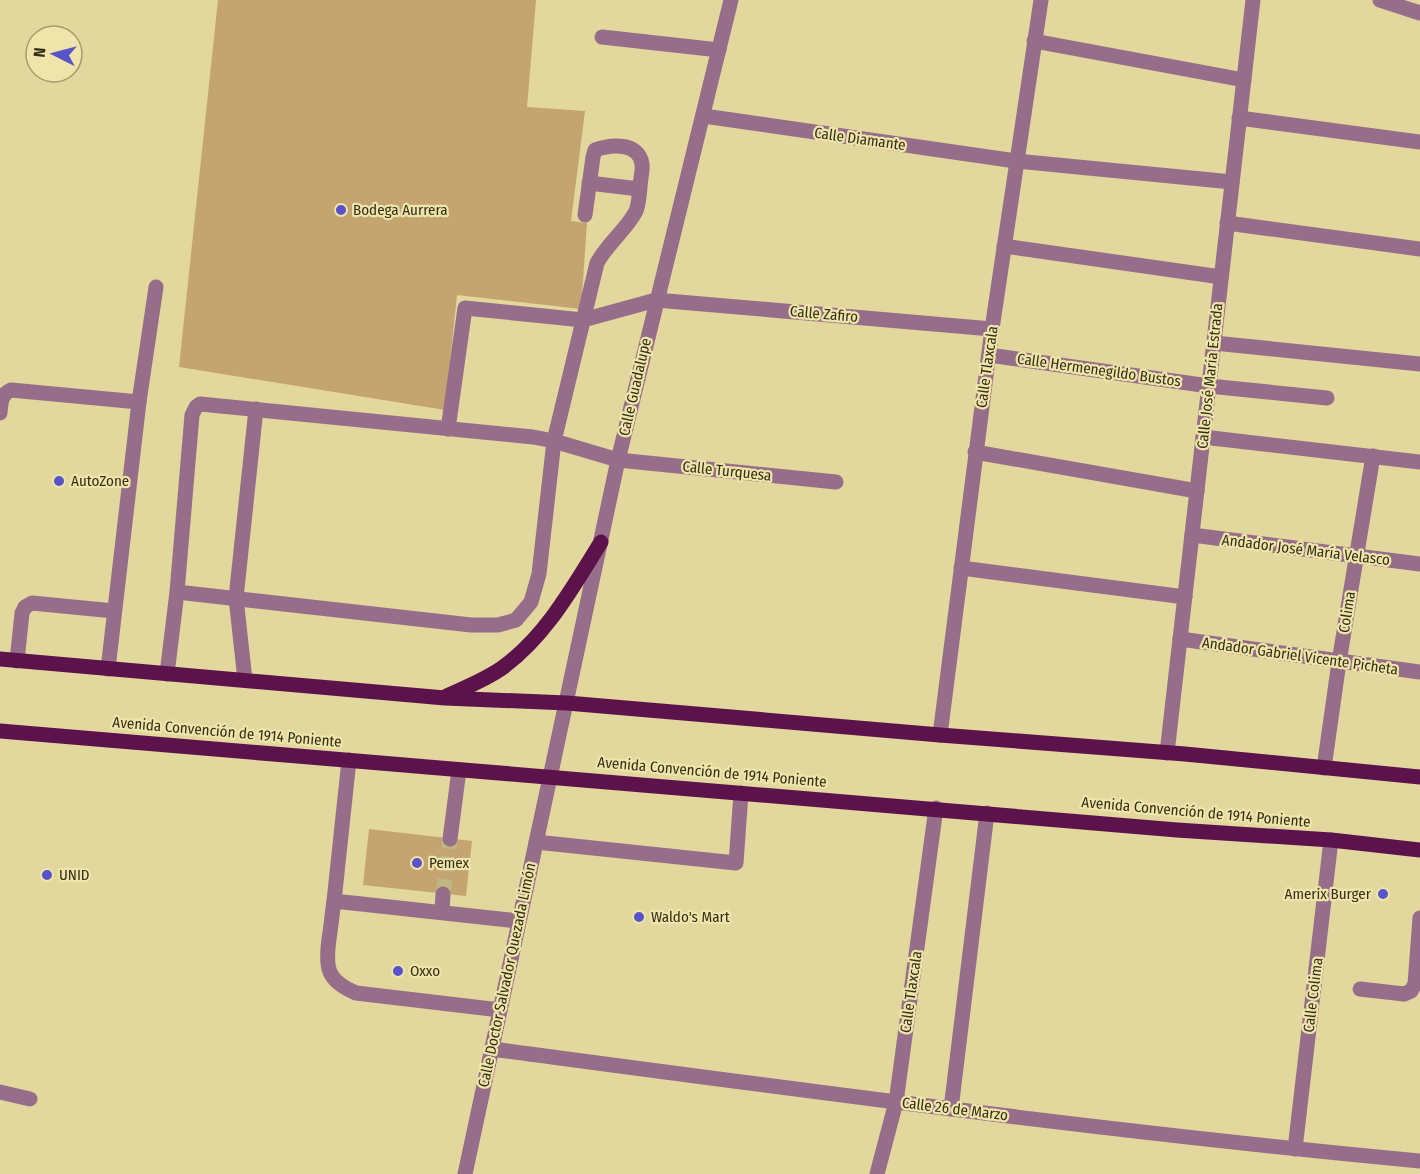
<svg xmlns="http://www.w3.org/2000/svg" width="1420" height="1174" font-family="'Fira Sans Condensed',sans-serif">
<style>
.building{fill:#c4a471}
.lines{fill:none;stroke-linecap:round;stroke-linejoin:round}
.minor-tunnel{stroke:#bfb682;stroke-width:15;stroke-dasharray:15 8;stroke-linecap:butt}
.minor{stroke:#976e8a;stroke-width:15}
.major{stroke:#5c134b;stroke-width:15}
.poi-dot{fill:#5753cb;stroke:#efe4a9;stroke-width:2}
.labels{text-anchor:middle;stroke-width:4.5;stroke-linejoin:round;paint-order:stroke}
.street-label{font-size:15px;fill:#343018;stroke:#efe4a9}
.poi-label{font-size:15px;fill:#343018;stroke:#efe4a9;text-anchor:start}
</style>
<rect width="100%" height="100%" fill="#e2d79c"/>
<!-- building -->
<g class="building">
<polygon points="218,0 536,0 527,107 585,111 571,221 587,223 581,309 457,295 445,410 179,367"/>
<polygon points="369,829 472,841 466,896 363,885"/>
</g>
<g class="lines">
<!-- minor-tunnel -->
<polyline class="minor-tunnel" points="443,894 450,839"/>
<!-- minor -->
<g class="minor">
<polyline points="1380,0 1420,13"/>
<polyline points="602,37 719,50"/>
<polyline points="1034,41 1244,80"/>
<polyline points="704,116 1016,161 1232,182"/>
<polyline points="1239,118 1420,142"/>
<polyline points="589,183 639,189"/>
<polyline points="1227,223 1420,249"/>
<polyline points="1004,246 1221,277"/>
<polyline points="1214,343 1420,364"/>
<polyline points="989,355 1209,386 1327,398"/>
<path d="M0,413C1,403 1,394 11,390L139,402"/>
<polyline points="448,429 465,308 583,320 656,300 992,329"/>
<polyline points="1203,437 1420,462"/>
<polyline points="975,452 1197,491"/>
<polyline points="1192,535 1420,564"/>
<polyline points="961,568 1185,597"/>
<path d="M177,592L471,625H498L516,620L531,602L539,574L554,441L597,263C607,244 627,229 636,211C639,204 639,195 640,188C640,180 643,171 642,164C639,142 611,144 595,150L593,157L585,215"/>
<polyline points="1180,639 1420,672"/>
<polyline points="17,661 22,613 25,607 32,603 114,611"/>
<polyline points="108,669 139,402 156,287"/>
<polyline points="167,674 177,592 192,415 196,407 200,404 533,437 554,441 618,460 836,482"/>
<polyline points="245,680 236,598 256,409"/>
<polyline points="940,735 992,329 1041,0"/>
<polyline points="1167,753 1253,0"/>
<polyline points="349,760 334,901 518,921"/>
<polyline points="1324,768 1339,662 1373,456"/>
<polyline points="450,839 459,770"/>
<polyline points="536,842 736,863 741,793"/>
<path d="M334,901C332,914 331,927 329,939C325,968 327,981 356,993L500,1010"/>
<polyline points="442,912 443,894"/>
<polyline points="1360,989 1404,994 1411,991 1415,984 1420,918"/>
<path d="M492,1049C801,1090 1110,1132 1420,1161"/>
<polyline points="0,1092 30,1099"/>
<polyline points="951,1109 987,813"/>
<polyline points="1295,1149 1331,840"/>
<polyline points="465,1174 618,460 731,0"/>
<polyline points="877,1174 896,1102 936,808"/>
</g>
<!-- major -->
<g class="major">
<polyline points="0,659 445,698 567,703 940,735 1185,754 1420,777"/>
<path d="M445,697C464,688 485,680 502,668C546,636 573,587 601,542"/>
<polyline points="0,731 1177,830 1331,840 1420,850"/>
</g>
</g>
<!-- markers -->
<g class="poi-dot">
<circle cx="341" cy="210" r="6"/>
<circle cx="59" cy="481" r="6"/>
<circle cx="417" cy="863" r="6"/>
<circle cx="47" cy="875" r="6"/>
<circle cx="1383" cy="894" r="6"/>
<circle cx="639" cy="917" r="6"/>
<circle cx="398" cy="971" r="6"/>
</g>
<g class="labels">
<!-- street labels -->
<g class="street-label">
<text transform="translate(860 139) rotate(8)" y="5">Calle Diamante</text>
<text transform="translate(824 314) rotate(5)" y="5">Calle Zafiro</text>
<text transform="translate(987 367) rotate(-82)" y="5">Calle Tlaxcala</text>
<text transform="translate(1099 370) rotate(8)" y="5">Calle Hermenegildo Bustos</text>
<text transform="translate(1210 376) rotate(-84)" y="5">Calle José María Estrada</text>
<text transform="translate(635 387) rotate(-77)" y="5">Calle Guadalupe</text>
<text transform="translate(727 471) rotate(6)" y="5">Calle Turquesa</text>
<text transform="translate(1306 550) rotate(7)" y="5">Andador José María Velasco</text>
<text transform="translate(1347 612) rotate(-81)" y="5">Colima</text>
<text transform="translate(1300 656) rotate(8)" y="5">Andador Gabriel Vicente Picheta</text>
<text transform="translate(227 732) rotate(5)" y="5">Avenida Convención de 1914 Poniente</text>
<text transform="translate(712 772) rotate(5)" y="5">Avenida Convención de 1914 Poniente</text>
<text transform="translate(1196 812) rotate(5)" y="5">Avenida Convención de 1914 Poniente</text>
<text transform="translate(507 975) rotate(-78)" y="5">Calle Doctor Salvador Quezada Limón</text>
<text transform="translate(911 992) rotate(-82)" y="5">Calle Tlaxcala</text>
<text transform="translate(1313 995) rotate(-83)" y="5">Calle Colima</text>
<text transform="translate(955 1109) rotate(7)" y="5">Calle 26 de Marzo</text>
</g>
<!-- poi labels -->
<g class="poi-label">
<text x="353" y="215">Bodega Aurrera</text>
<text x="71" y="486">AutoZone</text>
<text x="429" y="868">Pemex</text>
<text x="59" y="880">UNID</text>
<text x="1371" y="899" text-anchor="end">Amerix Burger</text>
<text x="651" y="922">Waldo's Mart</text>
<text x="410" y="976">Oxxo</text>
</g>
</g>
<!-- north arrow -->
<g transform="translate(54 54) rotate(276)"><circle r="28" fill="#efe4a9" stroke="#a49c6f" stroke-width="1.5"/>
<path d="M0-4.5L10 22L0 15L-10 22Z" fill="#5753cb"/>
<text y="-9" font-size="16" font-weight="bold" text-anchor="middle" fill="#343018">N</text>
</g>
</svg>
